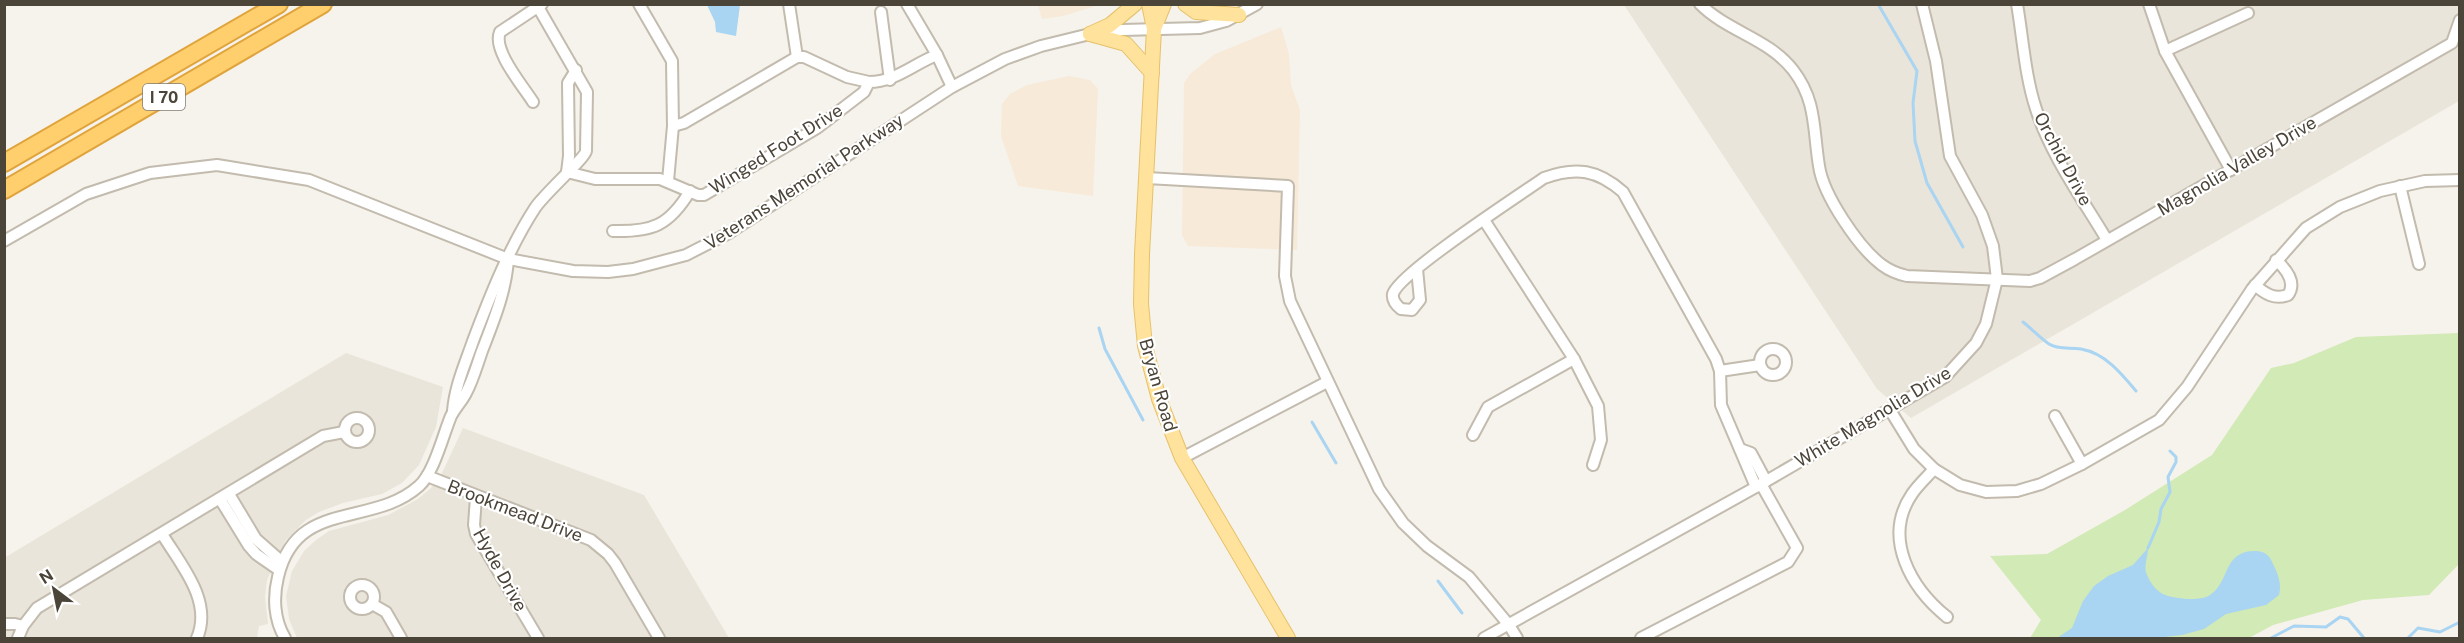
<svg xmlns="http://www.w3.org/2000/svg" width="2464" height="643" font-family="'Public Sans',sans-serif">
<style>
.residential{fill:#eae5da}
.commercial{fill:#f7ead8}
.green{fill:#d2eab5}
.water{fill:#a9d4f2}
.lines{fill:none;stroke-linecap:round;stroke-linejoin:round}
.stream{stroke:#a9d4f2;stroke-width:3}
.minor-casing{stroke:#c2bbae;stroke-width:14}
.major-casing{stroke:#e6c16a;stroke-width:16}
.highway-casing{stroke:#e0a43c;stroke-width:20}
.minor{stroke:#fff;stroke-width:10}
.major{stroke:#ffe39c;stroke-width:14}
.highway{stroke:#ffcf6e;stroke-width:16}
.labels{text-anchor:middle;stroke-width:4.5;stroke-linejoin:round;paint-order:stroke}
.shield{fill:#fff;stroke:#817c74;stroke-width:1.5}
.shield-label{font-size:16px;font-weight:bold;fill:#4b4439}
.street-label{font-size:18px;fill:#4b4439;stroke:#fff}
</style>
<rect width="100%" height="100%" fill="#f6f3ec"/>
<!-- residential -->
<g class="residential">
<polygon points="1624,5 2459,5 2459,101 1911,418 1877,389"/>
<polygon points="346,353 443,387 436,427 419,465 402,483 382,494 343,503 319,512 306,520 286,540 267,580 265,597 268,624 259,626 257,638 5,638 4,558"/>
<polygon points="463,428 644,495 729,638 297,638 289,619 286,596 292,571 304,551 316,540 329,531 388,515 418,499 431,488 442,473"/>
</g>
<!-- commercial -->
<g class="commercial">
<polygon points="1038,5 1038,4 1099,5 1063,16 1042,19"/>
<polygon points="1281,27 1289,54 1291,85 1300,110 1297,250 1188,246 1182,235 1184,83 1190,74 1215,54"/>
<polygon points="1069,76 1090,80 1098,89 1093,196 1018,186 1001,136 1002,104 1010,94 1027,85"/>
</g>
<!-- green -->
<polygon class="green" points="2459,333 2459,564 2429,595 2363,600 2273,625 2249,638 2030,638 2041,620 1990,556 2047,554 2125,510 2212,455 2271,368 2294,363 2356,337"/>
<!-- water -->
<g class="water">
<polygon points="707,5 740,5 736,36 716,32 715,22"/>
<path d="M2148,548C2148,557 2143,567 2147,575C2150,582 2155,589 2161,593C2171,599 2201,602 2210,595C2231,581 2222,550 2257,551C2266,552 2270,556 2273,564C2278,574 2282,584 2279,595L2266,605L2226,614L2204,629L2182,635L2156,638H2057L2072,628L2083,601L2094,586L2108,576L2133,565Z"/>
</g>
<g class="lines">
<!-- stream -->
<g class="stream">
<polyline points="1878,4 1917,71 1913,103 1915,141 1927,183 1963,247"/>
<path d="M2023,322C2032,329 2040,338 2049,344C2058,350 2070,347 2081,349C2105,353 2122,374 2136,391"/>
<polyline points="1099,328 1105,349 1143,420"/>
<polyline points="1312,422 1336,463"/>
<polyline points="2148,548 2159,522 2161,509 2170,492 2168,477 2176,462 2176,457 2170,451"/>
<polyline points="1438,581 1462,613"/>
<polyline points="2271,638 2294,626 2326,627 2340,617 2348,619 2364,638"/>
<polyline points="2408,638 2418,628 2440,632 2460,622"/>
</g>
<!-- minor casing -->
<g class="minor-casing">
<g id="minor">
<polyline points="639,4 672,61 673,126 668,181"/>
<polyline points="789,4 797,57"/>
<polyline points="907,4 937,55 952,87"/>
<path d="M1700,4C1728,32 1768,38 1793,70C1817,101 1813,130 1819,166C1823,195 1859,248 1882,265C1890,271 1898,274 1907,276L2030,281L2040,278L2075,259L2452,43L2460,20"/>
<path d="M2017,4C2023,39 2025,76 2036,109C2051,156 2082,198 2107,240"/>
<polyline points="2149,4 2165,51 2231,170"/>
<polyline points="881,12 890,80"/>
<polyline points="2165,51 2248,13"/>
<path d="M533,102C523,86 492,50 500,32L542,4"/>
<polyline points="673,126 684,123 797,57 804,57 847,77 869,82"/>
<path d="M567,172L595,179H660L698,195H704L817,128L864,92L869,82C895,82 913,64 937,55"/>
<polyline points="567,172 569,156 568,83 576,70"/>
<polyline points="1147,178 1288,186 1285,276 1290,301 1379,489 1403,523 1427,546 1469,577 1509,625 1517,638"/>
<polyline points="2400,186 2419,264"/>
<polyline points="1484,220 1574,359 1598,406 1601,440 1593,465"/>
<path d="M613,231C652,232 669,226 690,191"/>
<polyline points="4,241 86,194 150,173 217,165 309,180 508,259 573,271 608,272 633,269 686,255 729,233 952,87 1005,59 1041,46 1090,34 1122,30 1200,28 1226,21 1257,4"/>
<path d="M1417,269L1420,300L1412,310L1401,309C1396,305 1392,300 1393,294C1398,274 1521,194 1544,178C1576,166 1598,170 1623,192L1716,359L1720,371L1721,405L1756,487"/>
<path d="M2255,285C2265,294 2275,300 2288,295C2297,282 2286,269 2276,260"/>
<circle cx="1773" cy="362" r="13"/>
<polyline points="1720,371 1760,365"/>
<polyline points="1890,410 1914,449 1934,469 1960,485 1986,492 2017,491 2041,484 2082,464 2159,420 2187,387 2252,289 2306,228 2340,207 2380,191 2425,181 2460,180"/>
<path d="M453,411C455,386 465,364 473,341C490,296 509,248 535,208C544,194 585,158 586,151L587,92L538,7"/>
<polyline points="2055,416 2082,464"/>
<circle cx="357" cy="430" r="12"/>
<polyline points="1473,435 1488,407 1574,359"/>
<polyline points="1740,449 1751,453 1766,481"/>
<polyline points="1182,458 1327,382"/>
<path d="M1934,469C1927,477 1918,485 1912,494C1882,538 1911,588 1947,617"/>
<polyline points="427,476 591,540 608,554 615,563 659,638"/>
<polyline points="229,494 256,539 281,561"/>
<polyline points="476,497 474,525 476,534 538,638"/>
<polyline points="220,499 249,546 256,554 279,570"/>
<path d="M162,534C181,565 213,601 197,638"/>
<circle cx="362" cy="597" r="12"/>
<polyline points="372,604 386,612 401,638"/>
<polyline points="4,624 15,624 23,626"/>
<polyline points="18,638 23,626 37,608 323,436 344,432"/>
<path d="M285,638C274,620 273,597 278,577C296,498 372,528 419,486C434,473 443,435 451,416C455,408 462,401 466,393C473,380 477,365 482,351C494,320 506,291 508,259"/>
<polyline points="1484,638 1756,487 1945,377 1976,343 1986,324 1997,279 1993,246 1982,215 1950,156 1936,61 1922,4"/>
<polyline points="1641,638 1788,562 1797,548 1761,484"/>
</g>
</g>
<!-- major casing -->
<g class="major-casing">
<g id="major">
<polyline points="1149,4 1154,29 1142,254 1141,304 1145,346 1159,399 1182,458 1288,638"/>
<polyline points="1185,4 1196,12 1239,15"/>
<polyline points="1154,29 1164,4"/>
<polyline points="1090,34 1126,44 1152,73"/>
<polyline points="1090,34 1110,25 1135,4"/>
</g>
</g>
<!-- highway casing -->
<g class="highway-casing">
<g id="highway">
<polyline points="4,163 279,4"/>
<polyline points="4,190 323,4"/>
</g>
</g>
<!-- minor -->
<use href="#minor" class="minor"/>
<!-- major -->
<use href="#major" class="major"/>
<!-- highway -->
<use href="#highway" class="highway"/>
</g>
<g class="labels">
<!-- shield labels -->
<rect class="shield" x="143" y="84" width="42" height="26" rx="4.5"/>
<g class="shield-label">
<text x="164" y="103">I 70</text>
</g>
<!-- street labels -->
<g class="street-label">
<text transform="translate(776 149) rotate(-32)" y="6">Winged Foot Drive</text>
<text transform="translate(2063 159) rotate(62)" y="6">Orchid Drive</text>
<text transform="translate(2237 166) rotate(-30)" y="6">Magnolia Valley Drive</text>
<text transform="translate(804 182) rotate(-33)" y="6">Veterans Memorial Parkway</text>
<text transform="translate(1158 385) rotate(74)" y="6">Bryan Road</text>
<text transform="translate(1873 417) rotate(-31)" y="6">White Magnolia Drive</text>
<text transform="translate(515 511) rotate(21)" y="6">Brookmead Drive</text>
<text transform="translate(500 570) rotate(61)" y="6">Hyde Drive</text>
</g>
</g>
<!-- border -->
<rect width="2464" height="643" fill="none" stroke="#4b4439" stroke-width="12"/>
<!-- north arrow -->
<g transform="translate(54 589) rotate(328)" stroke="#ffffff" stroke-width="4.5" paint-order="stroke">
<path d="M0-4.5L10 22L0 15L-10 22Z" fill="#4b4439"/>
<text y="-9" font-size="16" font-weight="bold" text-anchor="middle" fill="#4b4439">N</text>
</g>
</svg>
